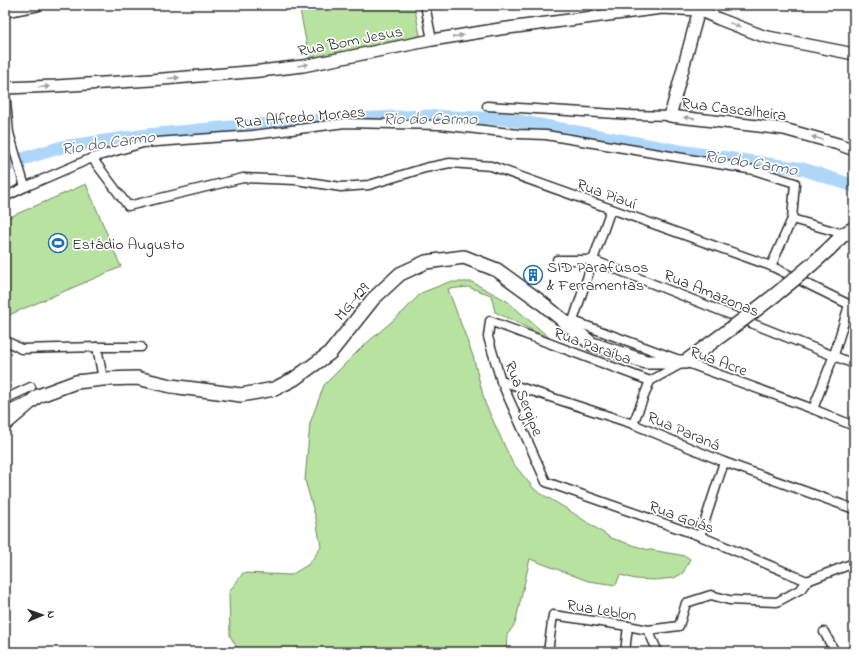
<svg xmlns="http://www.w3.org/2000/svg" width="859" height="657" font-family="'Indie Flower',sans-serif">
<style>
.green{fill:#b7e29f;stroke:#718665}
.lines{fill:none;stroke-linecap:round;stroke-linejoin:round}
.river{stroke:#aed6f9;stroke-width:13}
.building{fill:#f7cfa6;stroke:#2b2b2b}
.street-casing{stroke:#2b2b2b;stroke-width:11}
.secondary-casing{stroke:#2b2b2b;stroke-width:14}
.primary-casing{stroke:#2b2b2b;stroke-width:16}
.street{stroke:#fff;stroke-width:8}
.secondary{stroke:#fff;stroke-width:11}
.primary{stroke:#fff;stroke-width:13}
.primary-bridge-casing{stroke:#2b2b2b;stroke-width:16;stroke-linecap:butt}
.primary-bridge{stroke:#fff;stroke-width:13}
.oneway{fill:#a0a0a0}
.labels{text-anchor:middle;stroke-width:3.5;stroke-linejoin:round;paint-order:stroke}
.street-label{font-size:16px;fill:#2b2b2b;stroke:#fff}
.poi-label{font-size:16px;fill:#2b2b2b;stroke:#fff;text-anchor:start}
.water-label{font-size:17px;font-style:italic;fill:#525e69;stroke:#fff}
</style>
<rect width="100%" height="100%" fill="#fff"/>
<filter id="ink" filterUnits="userSpaceOnUse"><feTurbulence type="fractalNoise" baseFrequency=".025" numOctaves="2"/><feDisplacementMap in="SourceGraphic" scale="8" xChannelSelector="R" yChannelSelector="G"/><feConvolveMatrix kernelMatrix="1 2 1 2 8 2 1 2 1" color-interpolation-filters="sRGB"/></filter>
<g filter="url(#ink)">
<!-- green -->
<g class="green">
<polygon points="299,5 414,5 421,40 310,62"/>
<polygon points="86,184 121,267 9,315 5,305 5,219"/>
<polygon points="449,282 472,282 507,301 552,340 495,312 491,295 468,287 448,289 473,356 485,403 512,462 535,490 567,509 611,538 645,549 686,556 690,559 683,573 674,578 654,580 635,579 620,575 616,585 588,581 530,559 515,624 507,635 506,652 240,652 230,636 229,592 243,573 291,575 309,564 321,547 316,519 305,480 310,423 324,385 362,347 404,311 421,293"/>
</g>
<g class="lines">
<!-- river -->
<polyline class="river" points="5,167 16,161 62,147 147,135 242,126 323,120 425,116 507,119 679,151 803,169 854,186"/>
</g>
<!-- building -->
<polygon class="building" points="535,268 540,272 530,283 525,278"/>
<g class="lines">
<!-- street casing -->
<g class="street-casing">
<g id="street">
<polyline points="425,5 432,40"/>
<polyline points="5,92 9,133 25,187"/>
<polyline points="487,106 632,115 670,116"/>
<polyline points="92,158 128,206 243,178 296,180 341,187 369,185 425,168 450,163 491,166 771,266 854,307"/>
<polyline points="5,197 25,187 92,158 143,143 253,135 345,123 440,125 519,134 546,135 754,170 795,183 792,219 771,266"/>
<polyline points="611,209 593,260 573,321 813,409 854,426"/>
<polyline points="792,219 844,234 854,238"/>
<polyline points="557,260 593,260 854,364"/>
<polyline points="5,340 21,349 97,347 141,347"/>
<polyline points="97,347 103,379"/>
<polyline points="681,364 650,381 490,321 488,337 501,381 546,482 700,536 807,581"/>
<polyline points="501,381 633,424 724,462 854,509"/>
<polyline points="5,399 31,387"/>
<polyline points="813,409 834,355 849,305"/>
<polyline points="5,412 24,403"/>
<polyline points="633,424 650,381"/>
<polyline points="700,536 724,462"/>
<polyline points="807,581 854,563"/>
<polyline points="648,630 658,652"/>
<polyline points="824,632 835,652"/>
<polyline points="548,652 553,615 628,626 648,630 679,626 686,603 711,595 729,600 777,602 801,589 807,581"/>
<polyline points="625,652 628,626"/>
</g>
</g>
<!-- secondary casing -->
<g class="secondary-casing">
<g id="secondary">
<polyline points="693,5 699,10 719,19 763,36 854,54"/>
<polyline points="699,10 670,116 784,129 838,144 854,150"/>
<polyline points="5,11 37,5"/>
<polyline points="5,88 56,86 151,80 260,71 303,66 432,40 500,29 662,8 699,10"/>
</g>
</g>
<!-- primary casing -->
<g class="primary-casing">
<g id="primary">
<polyline points="829,249 844,234 854,228"/>
<polyline points="5,424 38,396 76,382 103,379 137,378 171,386 241,395 274,389 294,379 330,353 373,299 400,274 426,262 464,257 497,270 537,299 592,344 646,362 685,362 711,343"/>
</g>
</g>
<!-- street -->
<use href="#street" class="street"/>
<!-- secondary -->
<use href="#secondary" class="secondary"/>
<!-- primary -->
<use href="#primary" class="primary"/>
<!-- primary-bridge casing -->
<g class="primary-bridge-casing">
<path id="primary-bridge" d="M711,343C752,314 792,283 829,249"/>
</g>
<!-- primary-bridge -->
<use href="#primary-bridge" class="primary-bridge"/>
</g>
<!-- one-way arrows -->
<defs><path id="oneway-solid" d="M-6-.8H1V-3.2L6.5 0L1 3.2V.8H-6Z"/></defs>
<g class="oneway">
<use href="#oneway-solid" transform="translate(735 25) rotate(22)"/>
<use href="#oneway-solid" transform="translate(458 36) rotate(-9)"/>
<use href="#oneway-solid" transform="translate(303 65) rotate(-9)"/>
<use href="#oneway-solid" transform="translate(174 78) rotate(-5)"/>
<use href="#oneway-solid" transform="translate(44 87) rotate(-2)"/>
<use href="#oneway-solid" transform="translate(689 118) rotate(-173)"/>
<use href="#oneway-solid" transform="translate(817 138) rotate(-164)"/>
</g>
</g>
<!-- icons -->
<defs>
<g id="stadium-ring" transform="scale(1)"><circle r="9.5" fill="#fff" stroke="#1f6fb2" stroke-width="1.5"/><path d="M0-5a6.5 5 0 1 0 0 10a6.5 5 0 1 0 0-10ZM-3.5-1.8h7v3.6h-7Z" fill="#1f6fb2"/></g>
<g id="building-ring" transform="scale(1)"><circle r="9.5" fill="#fff" stroke="#1f6fb2" stroke-width="1.5"/><path d="M-4-6H4V6H1V3H-1V6H-4ZM-2.5-4.3h1.7v1.8h-1.7ZM.8-4.3h1.7v1.8H.8ZM-2.5-1h1.7V.8h-1.7ZM.8-1h1.7V.8H.8Z" fill="#1f6fb2"/></g>
</defs>
<g fill-rule="evenodd">
<use href="#stadium-ring" x="58" y="243"/>
<use href="#building-ring" x="533" y="275"/>
</g>
<g class="labels">
<!-- street labels -->
<g class="street-label">
<text transform="translate(350 40) rotate(-11)" y="6">Rua Bom Jesus</text>
<text transform="translate(734 108) rotate(7)" y="6">Rua Cascalheira</text>
<text transform="translate(300 116) rotate(-5)" y="6">Rua Alfredo Moraes</text>
<text transform="translate(607 193) rotate(20)" y="6">Rua Piauí</text>
<text transform="translate(712 292) rotate(22)" y="6">Rua Amazonas</text>
<text transform="translate(351 301) rotate(-49)" y="6">MG-129</text>
<text transform="translate(593 345) rotate(20)" y="6">Rua Paraíba</text>
<text transform="translate(719 360) rotate(20)" y="6">Rua Acre</text>
<text transform="translate(525 398) rotate(68)" y="6">Rua Sergipe</text>
<text transform="translate(684 430) rotate(23)" y="6">Rua Paraná</text>
<text transform="translate(682 516) rotate(20)" y="6">Rua Goiás</text>
<text transform="translate(602 609) rotate(9)" y="6">Rua Leblon</text>
</g>
<!-- poi labels -->
<g class="poi-label">
<text x="72" y="249">Estádio Augusto</text>
<text x="547" y="272">SID Parafusos<tspan x="547" dy="18">&amp; Ferramentas</tspan></text>
</g>
<!-- water labels -->
<g class="water-label">
<text x="430" y="124">Rio do Carmo</text>
<text transform="translate(108 142) rotate(-8)" y="6">Rio do Carmo</text>
<text transform="translate(751 162) rotate(9)" y="6">Rio do Carmo</text>
</g>
</g>
<!-- margin -->
<rect width="859" height="657" fill="none" stroke="#fff" stroke-width="20"/>
<rect x="10" y="10" width="839" height="637" fill="none" stroke="#2b2b2b" stroke-width="1.5" filter="url(#ink)"/>
<!-- north arrow -->
<g transform="translate(42 615) rotate(88)" stroke="#ffffff" stroke-width="3" paint-order="stroke">
<path d="M0-3L7 15L0 10L-7 15Z" fill="#2b2b2b"/>
<text y="-6" font-size="11" font-weight="bold" text-anchor="middle" fill="#2b2b2b">N</text>
</g>
</svg>
